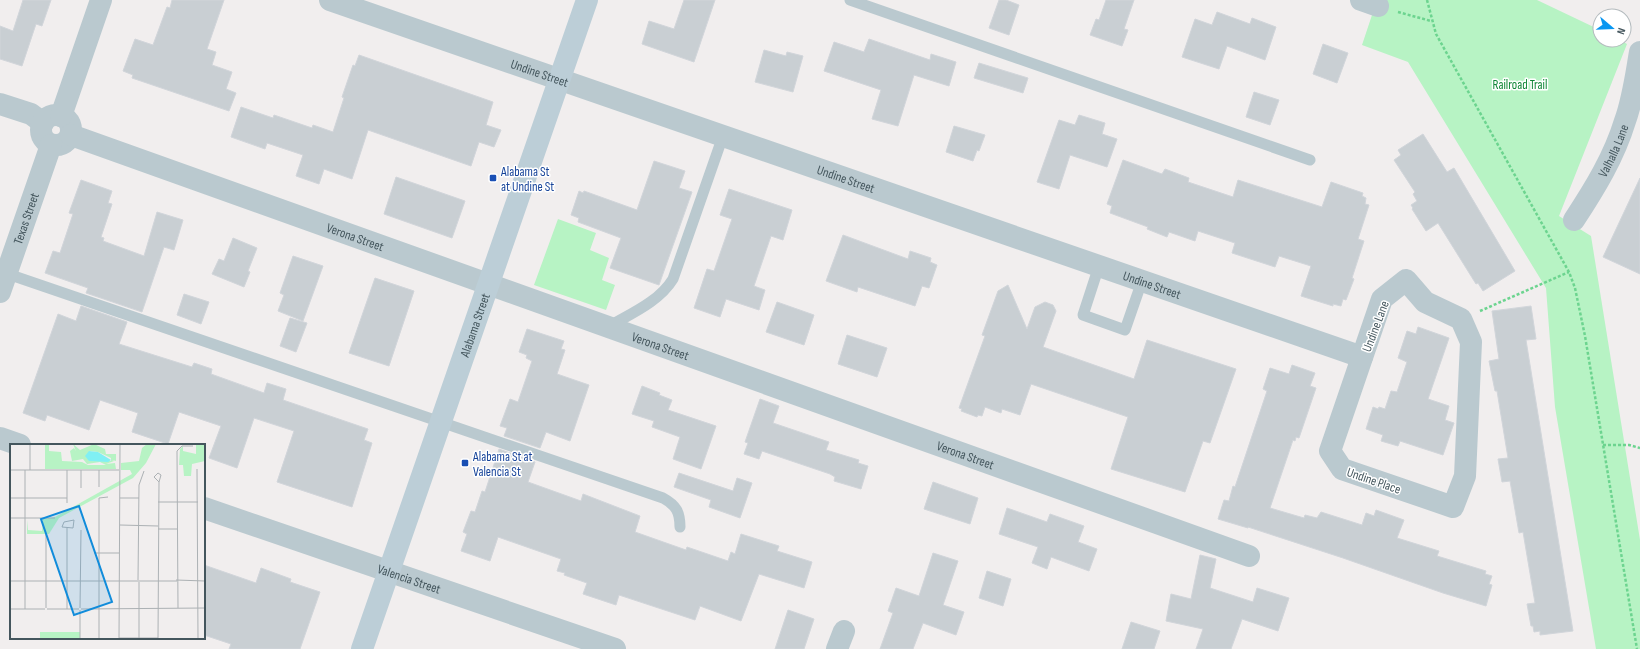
<svg xmlns="http://www.w3.org/2000/svg" width="1640" height="649" font-family="'Sofia Sans Condensed',sans-serif">
<style>
.green{fill:#b7f3c4}
.building{fill:#c9cfd3;stroke:#d1d5da}
.lines{fill:none;stroke-linecap:round;stroke-linejoin:round}
.path{stroke:#6cd48f;stroke-width:2.5;stroke-dasharray:3 2;stroke-linecap:butt}
.lane{stroke:#bac9cf;stroke-width:11}
.street{stroke:#bac9cf;stroke-width:22}
.secondary{stroke:#bcced7;stroke-width:22}
.transit-dot{fill:#1a4fb4;stroke:#fff;stroke-width:1.5}
.labels{text-anchor:middle;stroke-width:3;stroke-linejoin:round;paint-order:stroke}
.street-label{font-size:13px;fill:#44565d;stroke:#fff}
.park-label{font-size:13px;fill:#0e8635;stroke:#fff}
.transit-label{font-size:13px;fill:#164399;stroke:#fff;text-anchor:start}
.inset-road{fill:none;stroke:#acb1b4;stroke-width:1}
.view{fill:#118cdb;fill-opacity:0.15;stroke:#118cdb;stroke-width:2}
.inset-edge{fill:none;stroke:#44565d;stroke-width:2}
</style>
<rect width="100%" height="100%" fill="#f1eeee"/>
<!-- green -->
<g class="green">
<polygon points="1377,0 1537,0 1600,30 1600,40 1620,40 1627,44 1559,216 1591,236 1640,540 1640,649 1596,649 1555,407 1546,288 1408,62 1362,45"/>
<polygon points="558,219 596,233 590,250 609,258 602,280 615,285 606,310 534,285"/>
</g>
<!-- building -->
<g class="building">
<polygon points="23,0 51,0 42,26 36,24 22,66 0,59 0,26 13,31"/>
<polygon points="172,0 224,0 207,49 216,52 212,65 232,72 226,89 236,93 229,111 132,78 133,75 123,71 135,39 153,45 167,7 170,8"/>
<polygon points="684,0 715,0 694,62 642,44 649,21 674,29"/>
<polygon points="999,0 1006,0 1019,5 1009,35 989,28"/>
<polygon points="1106,0 1134,0 1124,29 1128,30 1122,46 1090,35 1096,19 1099,20"/>
<polygon points="1217,12 1250,24 1252,18 1276,27 1265,60 1227,46 1219,69 1182,57 1195,19 1212,25"/>
<polygon points="869,39 930,60 931,54 956,62 949,86 914,75 898,126 872,119 881,90 824,71 834,42 864,52"/>
<polygon points="1323,44 1348,53 1337,83 1313,74"/>
<polygon points="764,50 786,56 787,52 803,56 793,92 755,82"/>
<polygon points="359,55 493,102 486,125 501,130 494,147 479,142 471,166 368,130 352,179 324,169 319,184 296,176 303,155 267,143 265,149 231,137 241,107 273,118 274,115 312,128 313,125 333,132 344,98 342,97 353,65 355,66"/>
<polygon points="979,63 1028,78 1023,93 974,78"/>
<polygon points="1254,92 1279,100 1270,125 1246,117"/>
<polygon points="1079,115 1105,123 1102,134 1117,139 1107,167 1070,155 1059,189 1037,182 1059,120 1075,125"/>
<polygon points="954,126 985,135 979,151 977,150 973,161 946,152"/>
<polygon points="1423,134 1447,172 1454,168 1515,271 1483,291 1478,283 1476,284 1438,223 1426,231 1412,209 1413,208 1411,205 1417,201 1413,194 1415,192 1394,160 1401,155 1398,150"/>
<polygon points="1123,160 1162,174 1165,169 1189,178 1188,182 1233,197 1238,180 1322,207 1331,182 1363,193 1362,196 1366,198 1365,204 1369,205 1358,239 1364,241 1352,278 1354,279 1346,300 1343,299 1341,306 1333,304 1333,306 1301,296 1311,266 1279,256 1275,267 1232,253 1235,243 1198,231 1195,241 1169,232 1167,237 1147,229 1148,227 1110,213 1112,206 1107,204"/>
<polygon points="654,161 685,171 679,188 692,192 659,285 610,268 621,238 578,222 579,218 571,215 579,191 583,193 584,191 637,210"/>
<polygon points="396,177 465,201 452,238 384,214"/>
<polygon points="1640,178 1640,274 1603,257"/>
<polygon points="81,180 112,191 108,203 112,204 101,237 104,238 103,241 144,256 157,212 183,220 174,250 164,247 142,312 86,293 88,288 45,273 53,251 60,253 73,214 69,213"/>
<polygon points="729,189 792,210 783,240 771,236 754,286 765,290 759,310 726,299 720,317 694,308 707,269 714,271 732,219 720,215"/>
<polygon points="843,235 908,259 910,251 931,258 930,262 937,265 929,288 922,286 915,306 858,287 857,292 826,281"/>
<polygon points="233,238 257,248 248,271 250,272 244,287 212,274 219,259 224,261"/>
<polygon points="293,256 323,266 303,321 278,311 284,295 280,293"/>
<polygon points="375,278 414,291 389,366 349,353"/>
<polygon points="1008,285 1027,329 1035,307 1045,302 1053,305 1056,311 1043,347 1134,379 1147,340 1236,369 1210,443 1203,441 1185,492 1111,469 1128,417 1031,384 1020,415 1002,409 1001,413 985,407 982,416 978,415 977,417 961,411 962,409 959,408 985,336 982,335 998,291"/>
<polygon points="184,294 209,302 201,324 177,315"/>
<polygon points="777,302 814,315 804,345 766,332"/>
<polygon points="81,306 127,322 119,344 192,367 194,363 212,369 211,374 264,393 267,383 286,389 283,400 368,429 364,440 372,443 352,507 277,482 294,431 254,418 237,468 209,458 221,426 179,412 168,444 132,432 138,413 100,400 89,430 47,415 45,421 23,413 58,314 76,321"/>
<polygon points="1531,306 1536,339 1526,340 1573,631 1540,635 1540,631 1534,632 1533,626 1531,626 1527,604 1535,603 1523,532 1519,533 1510,481 1502,482 1498,459 1508,458 1497,391 1495,391 1489,361 1499,359 1492,311"/>
<polygon points="290,318 307,323 296,352 280,346"/>
<polygon points="1418,327 1449,338 1428,399 1449,406 1445,420 1454,423 1443,455 1400,441 1398,446 1381,441 1383,435 1366,429 1373,407 1378,409 1379,407 1385,409 1391,391 1397,392 1407,362 1398,358 1407,331 1416,334"/>
<polygon points="527,329 564,341 561,349 565,350 557,374 589,385 570,441 546,432 540,448 504,436 507,428 500,426 510,399 518,402 532,361 526,358 527,355 519,352"/>
<polygon points="847,335 887,348 877,377 838,364"/>
<polygon points="1292,365 1315,373 1310,386 1316,388 1299,438 1296,437 1295,441 1293,440 1270,508 1304,518 1305,515 1317,518 1321,512 1362,525 1366,513 1374,516 1376,510 1404,520 1397,538 1439,551 1437,556 1486,571 1485,574 1492,576 1489,584 1492,585 1486,606 1443,593 1343,558 1248,527 1248,528 1218,519 1224,500 1229,501 1233,486 1235,487 1267,391 1263,389 1270,368 1289,374"/>
<polygon points="642,386 660,393 659,395 672,400 668,410 716,426 701,469 673,459 680,437 652,427 654,421 632,414"/>
<polygon points="760,399 779,406 773,423 829,442 826,450 859,460 858,463 868,466 861,489 834,481 835,477 830,474 762,451 759,459 744,454 748,443 745,442"/>
<polygon points="499,449 535,462 528,482 581,501 583,494 640,516 635,532 686,550 687,547 728,561 731,552 735,554 741,534 779,546 777,551 812,562 804,588 759,574 741,621 700,606 695,620 619,595 616,605 583,594 587,583 564,575 565,573 557,571 561,559 498,537 490,561 461,551 467,534 463,532 471,511 475,512 482,491 485,492"/>
<polygon points="679,473 733,491 737,478 752,483 740,518 709,507 711,500 674,487"/>
<polygon points="933,482 978,498 970,524 924,509"/>
<polygon points="1007,508 1047,522 1050,514 1084,526 1078,542 1097,549 1089,571 1051,557 1047,569 1032,563 1038,547 999,534"/>
<polygon points="933,553 958,561 943,605 964,612 956,635 923,623 913,649 880,649 893,613 888,611 896,588 919,596"/>
<polygon points="1200,555 1216,559 1210,588 1253,602 1257,588 1289,598 1278,631 1242,619 1231,649 1196,649 1203,629 1166,621 1171,594 1191,599"/>
<polygon points="204,565 256,583 261,568 291,579 290,582 320,592 300,649 229,649 231,644 204,635"/>
<polygon points="987,571 1011,579 1003,606 979,598"/>
<polygon points="788,610 814,619 804,649 775,649"/>
<polygon points="1131,622 1160,631 1154,649 1122,649"/>
</g>
<g class="lines">
<!-- path -->
<g class="path">
<polyline points="1427,0 1436,34 1569,272 1575,288 1585,336 1637,649"/>
<polyline points="1398,12 1431,21"/>
<polyline points="1480,311 1569,272"/>
<polyline points="1603,445 1629,445 1640,448"/>
</g>
<!-- lane -->
<g class="lane">
<polyline points="850,0 1310,160"/>
<polyline points="1099,266 1083,315 1125,330 1142,281"/>
<path d="M2,272L663,498C676,505 680,512 680,527"/>
<path d="M608,327C630,314 659,302 673,279L723,136"/>
</g>
<!-- street -->
<g class="street">
<path id="s1" d="M330,0L1362,357"/>
<polyline points="1361,0 1378,6"/>
<polyline points="0,104 31,114 43,123"/>
<circle cx="56" cy="130" r="15"/>
<polyline points="61,116 101,0"/>
<path id="s2" d="M71,135L1249,556"/>
<path id="s3" d="M1574,220C1595,188 1614,157 1625,121C1633,99 1636,75 1640,52"/>
<polygon points="1406,280 1425,302 1461,319 1471,342 1465,476 1453,507 1342,469 1330,451 1382,299"/>
<path id="s4" d="M0,292L51,145"/>
<polyline points="0,438 20,445"/>
<path id="s5" d="M204,508L615,649"/>
<polyline points="837,649 844,631"/>
</g>
<!-- secondary -->
<path class="secondary" id="s6" d="M362,649L587,0"/>
</g>
<!-- markers -->
<g class="transit-dot">
<rect x="489" y="174" width="8" height="8" rx="2"/>
<rect x="461" y="459" width="8" height="8" rx="2"/>
</g>
<g class="labels">
<!-- street labels -->
<g class="street-label">
<text dy="5" stroke="none"><textPath href="#s1" startOffset="222">Undine Street</textPath></text>
<text dy="5" stroke="none"><textPath href="#s3" startOffset="80">Valhalla Lane</textPath></text>
<text dy="5" stroke="none"><textPath href="#s1" startOffset="546">Undine Street</textPath></text>
<text dy="5" stroke="none"><textPath href="#s4" startOffset="78">Texas Street</textPath></text>
<text dy="5" stroke="none"><textPath href="#s2" startOffset="302">Verona Street</textPath></text>
<text dy="5" stroke="none"><textPath href="#s1" startOffset="870">Undine Street</textPath></text>
<text dy="5" stroke="none"><textPath href="#s6" startOffset="343">Alabama Street</textPath></text>
<text transform="translate(1375 326) rotate(-69)" y="5">Undine Lane</text>
<text dy="5" stroke="none"><textPath href="#s2" startOffset="626">Verona Street</textPath></text>
<text dy="5" stroke="none"><textPath href="#s2" startOffset="950">Verona Street</textPath></text>
<text transform="translate(1374 480) rotate(19)" y="5">Undine Place</text>
<text dy="5" stroke="none"><textPath href="#s5" startOffset="217">Valencia Street</textPath></text>
</g>
<!-- park labels -->
<g class="park-label">
<text x="1520" y="89">Railroad Trail</text>
</g>
<!-- transit labels -->
<g class="transit-label">
<text x="501" y="176">Alabama St<tspan x="501" dy="15">at Undine St</tspan></text>
<text x="473" y="461">Alabama St at<tspan x="473" dy="15">Valencia St</tspan></text>
</g>
</g>
<!-- overview -->
<g transform="translate(10 444)">
<rect width="195" height="195" fill="#f1eeee"/>
<path d="M35,0H39V7L51,8L52,17L72,18L78,21H96L90,18L77,20L73,15L62,17L60,7L64,4L66,7L63,0L70,6L84,0L95,5L96,10H106V17L102,16L104,17L96,20L105,19L106,25H35ZM79,7L88,8L101,14V17H80ZM137,0H146L136,19L123,34L49,74L39,90H17V76L18,86L32,87L33,75L45,73L122,30L120,26H111V19L129,17L132,4ZM186,0H195V17L182,20L181,32H174L173,21H169L170,5L173,2V7L186,10ZM30,188H70V195H30Z" fill="#b7f3c4" fill-rule="evenodd"/>
<path d="M79,7L88,8L101,16L98,18L79,17L75,12Z" fill="#80f0f4"/>
<path class="inset-road" d="M187,25L188,195M0,26H109M15,26V165M20,26V0M57,26V59M71,26V44M89,26V43M0,54H57M110,54H129M148,58H188M0,74H45M64,76L63,84L52,83L54,78ZM110,81L148,82M148,85H168M36,90V164M84,109H109M128,136L129,41L134,27M166,136L195,137M0,137H167M70,164L71,86M168,164L167,7L172,2H183M0,165H35M37,165H69M57,165V84M71,165L195,164M70,166V195M109,194H148M89,195V54L98,53M109,195L110,0M129,195V138M148,195L149,38L144,33L148,29L151,31L149,38"/>
<path class="view" d="M69,62L102,158L64,171L31,75Z"/>
<rect width="195" height="195" class="inset-edge"/>
</g>
<!-- north arrow -->
<g transform="translate(1612 28) rotate(109)"><circle r="19" fill="#ffffff" stroke="#b4bbbe"/>
<path d="M0-3L7 15L0 10L-7 15Z" fill="#0896f1"/>
<text y="-6" font-size="11" font-weight="bold" text-anchor="middle" fill="#44565d">N</text>
</g>
</svg>
